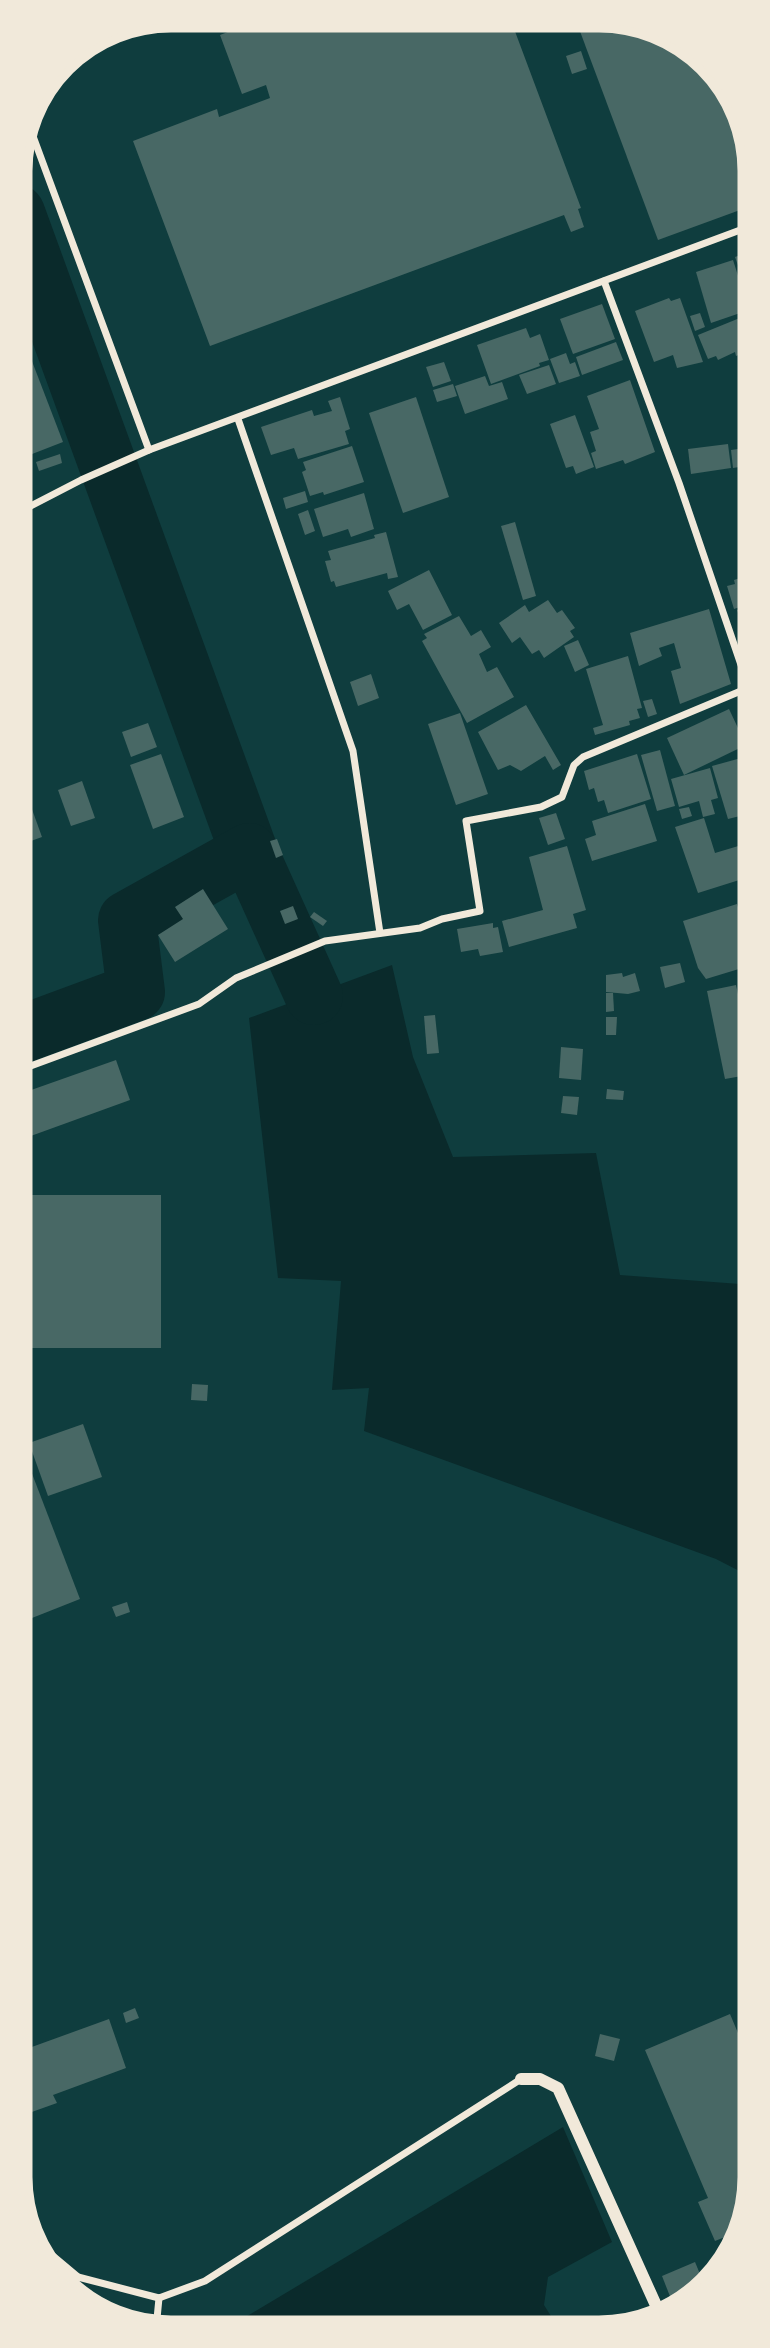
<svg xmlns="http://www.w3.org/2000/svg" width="770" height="2348" font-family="'Libre Baskerville',serif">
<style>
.water{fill:#0a2a2b}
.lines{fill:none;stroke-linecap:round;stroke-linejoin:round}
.river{stroke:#0a2a2b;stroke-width:58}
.building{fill:#486865}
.minor{stroke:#f1e9da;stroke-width:7}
.tertiary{stroke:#f1e9da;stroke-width:12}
.rim{fill:none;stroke:#f1e9da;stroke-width:9}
</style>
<rect width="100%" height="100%" fill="#0f3d3e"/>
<!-- water -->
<g class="water">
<polygon points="392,965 413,1057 453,1157 596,1153 620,1275 753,1285 753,1578 716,1559 364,1431 369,1388 332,1390 341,1281 278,1278 249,1018"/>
<polygon points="563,2127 612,2242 548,2277 544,2305 559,2329 235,2329 244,2318"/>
<polygon points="716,2279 629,2329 607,2329"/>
</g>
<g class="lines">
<!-- river -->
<g class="river">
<polyline points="16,213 249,852"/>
<polyline points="17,1036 136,992 127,920 249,852 314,996"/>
</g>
</g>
<!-- building -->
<g class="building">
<polygon points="240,16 510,18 581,208 578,209 584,227 571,232 564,215 210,346 133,141 217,109 219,117 270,98 266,85 242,94 220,35 243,26"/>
<polygon points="575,18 630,19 709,61 751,141 751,206 658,240"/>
<polygon points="581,51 587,69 572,74 566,56"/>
<polygon points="751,251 752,301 751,302 735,257"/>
<polygon points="733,260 749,310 711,323 696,272"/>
<polygon points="669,298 671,301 680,298 703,362 677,368 673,355 654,362 635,311"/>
<polygon points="602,304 615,339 573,354 560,319"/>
<polygon points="700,313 705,327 695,331 690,316"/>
<polygon points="752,313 752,350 736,356 735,352 718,360 716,356 708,359 698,335"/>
<polygon points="526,328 530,338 540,334 549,360 539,363 540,366 491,384 477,345"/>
<polygon points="20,330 63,442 27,456 16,422 16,331"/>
<polygon points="616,342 623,360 582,375 576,357"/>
<polygon points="566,353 570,364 575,362 580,376 559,383 550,359"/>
<polygon points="444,362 451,381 433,387 426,367"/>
<polygon points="549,365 556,384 527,394 519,375"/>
<polygon points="485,376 489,386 502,382 508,399 465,414 455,386"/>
<polygon points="630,380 655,452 625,464 623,460 596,469 591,453 596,451 590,432 599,429 587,396"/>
<polygon points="453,384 457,396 437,402 433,390"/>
<polygon points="340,397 350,429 345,431 349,444 298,459 294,448 271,455 261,427 312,410 314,416 332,411 328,401"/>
<polygon points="416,397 449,497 403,513 369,413"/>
<polygon points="575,415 594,467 576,474 573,466 566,468 550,424"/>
<polygon points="728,444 731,468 691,474 688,449"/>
<polygon points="352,446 364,482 324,495 323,492 310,496 302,472 306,470 303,462"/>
<polygon points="752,447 752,465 733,468 731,450"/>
<polygon points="60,454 62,463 39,471 36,462"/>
<polygon points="305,491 308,502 286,509 283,498"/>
<polygon points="364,493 374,529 351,537 348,529 323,537 314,509"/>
<polygon points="308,510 315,531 305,535 298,514"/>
<polygon points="752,510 752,537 745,538 739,513"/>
<polygon points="515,522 536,596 523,600 501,526"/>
<polygon points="386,532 398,577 388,579 387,573 336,587 334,581 331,582 325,561 331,560 328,551 375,538 374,535"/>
<polygon points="429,570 452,615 423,630 409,604 397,610 388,591"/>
<polygon points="752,574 752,603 734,609 727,586 735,584 734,580"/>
<polygon points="548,600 557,613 562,610 575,628 570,631 574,637 544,658 539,650 532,654 520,637 512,643 499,623 525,605 529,612"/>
<polygon points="752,606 752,625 743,627 737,610"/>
<polygon points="709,609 731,684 680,704 671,671 681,668 674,643 659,648 662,656 639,666 630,633"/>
<polygon points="459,616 471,636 481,630 491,647 479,654 487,672 497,667 514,697 467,723 422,641 427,638 424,634"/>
<polygon points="578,640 589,665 575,672 564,646"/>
<polygon points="628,656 642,708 637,709 640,718 629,721 630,725 595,735 593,728 603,725 586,669"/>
<polygon points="371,674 379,698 358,706 350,682"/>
<polygon points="652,699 657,714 648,717 643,701"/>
<polygon points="526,705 561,765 553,770 545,756 521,771 510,765 498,770 478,732"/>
<polygon points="729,709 746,745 684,775 667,738"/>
<polygon points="460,713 488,794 456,805 428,724"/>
<polygon points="148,723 157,747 131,757 122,732"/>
<polygon points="660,750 675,806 657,811 641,755"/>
<polygon points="161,754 184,817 153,829 130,765"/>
<polygon points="637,754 651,799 608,813 604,800 598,802 594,788 589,790 584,771"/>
<polygon points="752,755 752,813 728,819 712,766"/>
<polygon points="710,768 718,798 711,800 715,814 703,817 699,801 679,807 671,779"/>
<polygon points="82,781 95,818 71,826 58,790"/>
<polygon points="29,801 42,837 17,846 17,805"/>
<polygon points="645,804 657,841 592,861 585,839 596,835 592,821"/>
<polygon points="689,807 692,816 682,819 679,809"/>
<polygon points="556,813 565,839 548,845 539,818"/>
<polygon points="704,818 715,853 745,844 752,876 698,893 675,827"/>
<polygon points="752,831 752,856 751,856 746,832"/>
<polygon points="277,839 283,855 276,858 270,841"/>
<polygon points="567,846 586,910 573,914 577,928 509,947 502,921 543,910 529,857"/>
<polygon points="203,889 228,929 175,962 158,935 183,919 175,907"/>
<polygon points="737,904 752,952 752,965 706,979 698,968 683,921"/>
<polygon points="293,906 298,919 285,924 280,911"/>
<polygon points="314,912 327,921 323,926 310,917"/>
<polygon points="493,923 493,928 498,927 503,952 480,956 478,949 461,952 457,929"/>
<polygon points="680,963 685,982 665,988 660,967"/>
<polygon points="622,973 623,977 635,973 640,991 628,994 606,992 606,975"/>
<polygon points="752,981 752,1016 746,1017 741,983"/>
<polygon points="736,985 753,1063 753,1074 725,1079 707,991"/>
<polygon points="606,993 613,993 614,1011 606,1012"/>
<polygon points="435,1015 439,1053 427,1054 424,1016"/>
<polygon points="606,1017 617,1017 616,1035 606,1035"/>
<polygon points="561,1047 583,1049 581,1080 559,1078"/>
<polygon points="116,1060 130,1100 17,1141 17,1095"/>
<polygon points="607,1089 624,1091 623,1100 606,1099"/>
<polygon points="563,1096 579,1097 577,1115 561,1113"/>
<polygon points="753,1138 753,1156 743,1158 740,1140"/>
<polygon points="17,1195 161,1195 161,1348 18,1348"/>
<polygon points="192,1384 208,1385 207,1401 191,1400"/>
<polygon points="83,1424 102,1477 48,1496 29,1443"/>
<polygon points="18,1437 80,1599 32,1618 18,1580"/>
<polygon points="127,1602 130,1612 116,1617 112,1607"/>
<polygon points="135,2008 139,2018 126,2023 123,2013"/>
<polygon points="730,2014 754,2071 754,2187 735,2233 715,2241 698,2202 708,2198 645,2050"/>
<polygon points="109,2019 126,2068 53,2095 57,2103 29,2113 26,2104 19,2106 18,2052"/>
<polygon points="600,2034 620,2039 614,2061 595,2056"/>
<polygon points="695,2262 705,2286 673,2304 662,2276"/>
</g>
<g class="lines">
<!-- minor -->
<g class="minor">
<polyline points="27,120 149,450"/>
<polyline points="604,281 679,483 752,697"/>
<polyline points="238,419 353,751 380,933"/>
<polyline points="17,513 81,480 149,450 751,226"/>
<polyline points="17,1071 199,1004 236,978 325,941 420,928 442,919 480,911 466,821 541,807 562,797 574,765 583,757 748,688"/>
<polyline points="19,2186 41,2246 78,2277 159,2298 205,2281 521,2079"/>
<polyline points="59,2284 78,2277"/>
<polyline points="156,2329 159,2298"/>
</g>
<!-- tertiary -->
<polyline class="tertiary" points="521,2079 540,2079 558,2088 659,2312"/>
</g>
<!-- crop -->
<path d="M0 0H770V2348H0ZM171 28H599A143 143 0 0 1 742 171V2177A143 143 0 0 1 599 2320H171A143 143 0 0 1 28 2177V171A143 143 0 0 1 171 28Z" fill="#f1e9da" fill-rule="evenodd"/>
<path class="rim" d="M171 28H599A143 143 0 0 1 742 171V2177A143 143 0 0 1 599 2320H171A143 143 0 0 1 28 2177V171A143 143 0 0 1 171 28Z"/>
</svg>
